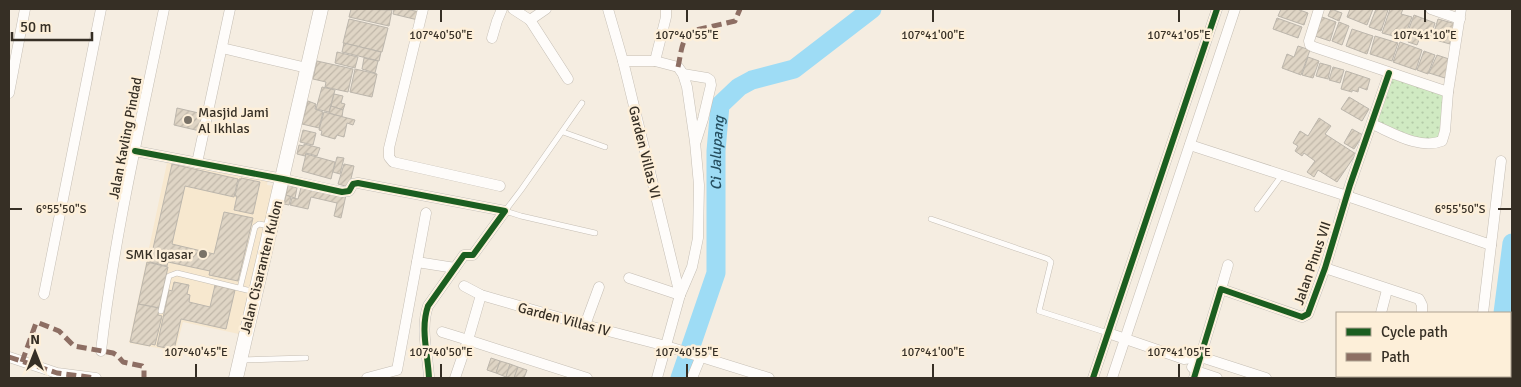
<svg xmlns="http://www.w3.org/2000/svg" width="1521" height="387" font-family="Signika,sans-serif">
<style>
.built{fill:#f7e8cf}
.park{fill:url(#park-dots)}
.lines{fill:none;stroke-linecap:round;stroke-linejoin:round}
.river{stroke:#9edcf5;stroke-width:19}
.building{fill:url(#building-hatch);stroke:#bcb6ac}
.lane-casing{stroke:#c5beb4;stroke-width:6}
.street-casing{stroke:#c5beb4;stroke-width:11}
.secondary-casing{stroke:#c5beb4;stroke-width:15}
.lane{stroke:#fefcfa;stroke-width:5}
.street{stroke:#fefcfa;stroke-width:10}
.secondary{stroke:#fefcfa;stroke-width:14}
.quiet{stroke:#8d6e63;stroke-width:5;stroke-dasharray:10 5;stroke-linecap:butt}
.cycleway-casing{stroke:#fdefd9;stroke-width:9}
.cycleway{stroke:#1b5e20;stroke-width:6}
.ticks{fill:none;stroke:#362f25;stroke-width:2}
.poi-dot{fill:#797267;stroke:#fdefd9;stroke-width:2}
.labels{text-anchor:middle;stroke-width:5;stroke-linejoin:round;paint-order:stroke}
.poi-label{font-size:14px;fill:#362f25;stroke:#fdefd9;text-anchor:start}
.street-label{font-size:14px;fill:#362f25;stroke:#fdefd9}
.water-label{font-size:15px;font-style:italic;fill:#254e5f;stroke:#fdefd9}
.ticks-label{font-size:12px;text-anchor:middle;fill:#362f25;stroke:#fdefd9;stroke-width:5;stroke-linejoin:round;paint-order:stroke}
</style>
<defs>
<pattern id="park-dots" width="8" height="8" patternUnits="userSpaceOnUse" patternTransform="scale(1.25)"><rect width="8" height="8" fill="#d0eac2"/><path d="M2 2h.1M6 6h.1" fill="none" stroke="#b3c9a7" stroke-width="1.8" stroke-linecap="round"/></pattern>
<pattern id="building-hatch" width="6" height="6" patternUnits="userSpaceOnUse" patternTransform="scale(1.25)"><rect width="6" height="6" fill="#dfd5c5"/><path d="M-1 1l2-2M0 6l6-6M5 7l2-2" fill="none" stroke="#c0b7a9"/></pattern>
</defs>
<rect width="100%" height="100%" fill="#f5ede1"/>
<!-- built -->
<polygon class="built" points="168,158 268,177 267,185 275,186 239,334 183,322 175,351 129,343"/>
<!-- park -->
<polygon class="park" points="1390,76 1446,95 1440,140 1413,139 1375,123"/>
<g class="lines">
<!-- river -->
<g class="river">
<polyline points="1503,313 1512,243"/>
<path id="s1" d="M680,378L716,273V151L720,105L739,87L752,80L794,69L872,9"/>
<polyline points="1496,378 1496,376"/>
</g>
</g>
<!-- building -->
<g class="building">
<polygon points="351,9 392,10 389,26 349,17"/>
<polygon points="394,9 405,9 420,12 418,20 393,14"/>
<polygon points="1281,9 1297,9 1308,13 1304,25 1278,16"/>
<polygon points="1331,9 1342,13 1339,21 1328,16"/>
<polygon points="1350,9 1373,9 1367,25 1347,17"/>
<polygon points="1376,9 1388,10 1381,31 1369,27"/>
<polygon points="1390,9 1403,9 1401,14 1412,17 1406,33 1395,29 1393,36 1382,33"/>
<polygon points="1414,15 1435,23 1430,39 1421,35 1417,45 1408,42 1410,35 1407,34"/>
<polygon points="1322,17 1336,22 1330,41 1315,36"/>
<polygon points="1277,18 1302,27 1298,38 1273,29"/>
<polygon points="349,19 388,28 382,52 343,43"/>
<polygon points="1438,19 1456,24 1450,44 1432,39"/>
<polygon points="1339,22 1349,26 1342,45 1332,41"/>
<polygon points="1352,29 1373,36 1367,54 1346,46"/>
<polygon points="1375,36 1398,43 1392,61 1370,54"/>
<polygon points="1400,42 1422,50 1416,70 1393,62"/>
<polygon points="344,43 381,52 379,61 342,52"/>
<polygon points="1298,46 1310,50 1301,75 1282,68 1287,54 1294,57"/>
<polygon points="1424,51 1435,55 1428,74 1417,70"/>
<polygon points="337,52 358,57 355,68 335,63"/>
<polygon points="1437,55 1452,60 1448,79 1429,73"/>
<polygon points="1308,57 1319,61 1313,78 1302,75"/>
<polygon points="364,58 378,61 375,73 362,69"/>
<polygon points="317,61 353,69 348,92 325,87 326,82 313,79"/>
<polygon points="1320,63 1331,66 1328,79 1316,76"/>
<polygon points="1333,67 1344,70 1340,83 1329,80"/>
<polygon points="355,69 377,74 372,97 350,92"/>
<polygon points="1346,71 1370,79 1367,90 1359,87 1358,92 1352,90 1352,92 1341,89"/>
<polygon points="322,87 335,90 329,112 316,109"/>
<polygon points="334,94 343,96 341,103 345,104 343,110 331,106"/>
<polygon points="1349,97 1369,109 1362,121 1341,109"/>
<polygon points="308,101 316,104 315,109 323,112 319,128 302,124"/>
<polygon points="331,106 343,110 342,117 329,113"/>
<polygon points="177,108 203,114 200,131 174,125"/>
<polygon points="324,112 355,120 353,125 347,123 344,137 337,135 335,139 321,135 322,131 319,130"/>
<polygon points="1319,118 1331,126 1325,134 1356,154 1337,182 1318,170 1314,177 1307,172 1315,161 1304,153 1302,156 1295,151 1298,146 1293,143 1300,131 1308,136"/>
<polygon points="1352,129 1363,135 1354,149 1344,143"/>
<polygon points="303,130 316,133 313,145 300,142"/>
<polygon points="304,144 320,148 317,156 306,153 305,156 297,154 299,145 304,146"/>
<polygon points="306,154 335,162 331,179 302,171"/>
<polygon points="337,157 344,158 340,174 333,172"/>
<polygon points="172,164 238,179 234,197 185,186 172,244 214,254 224,212 253,218 238,281 209,275 210,271 168,262 167,266 150,262"/>
<polygon points="344,164 354,166 349,187 338,184"/>
<polygon points="241,178 260,182 253,214 234,210 237,196 235,196 239,179 241,179"/>
<polygon points="302,184 346,195 341,218 334,216 337,203 311,197 308,209 290,205 292,198 298,199"/>
<polygon points="288,185 297,188 295,198 286,195"/>
<polygon points="286,195 291,197 289,205 284,204"/>
<polygon points="147,262 168,267 159,308 138,304"/>
<polygon points="174,282 189,285 187,294 190,295 189,302 210,307 215,285 235,290 226,329 181,319 174,350 157,346 169,290 172,291"/>
<polygon points="138,304 159,308 158,315 162,316 155,345 151,344 150,346 130,342"/>
<polygon points="491,358 500,361 496,373 487,370"/>
<polygon points="500,361 510,364 506,377 496,373"/>
<polygon points="1510,361 1512,362 1512,378 1505,378 1505,376 1510,376"/>
<polygon points="510,364 518,367 514,378 506,377"/>
<polygon points="518,367 527,370 524,378 514,378"/>
</g>
<g class="lines">
<!-- lane casing -->
<g class="lane-casing">
<g id="lane">
<polyline points="582,103 521,190 505,211 521,216 595,233"/>
<polyline points="563,132 605,147"/>
<polyline points="1257,209 1282,175"/>
<polyline points="931,219 1048,259 1051,262 1039,311 1108,333"/>
<polyline points="240,288 255,227 259,224 270,226"/>
<polyline points="161,311 169,276 177,273 255,292"/>
<polyline points="242,360 306,358"/>
</g>
</g>
<!-- street casing -->
<g class="street-casing">
<g id="street">
<polyline points="423,9 389,148 389,157 393,162 500,186"/>
<polyline points="513,9 530,20 546,9"/>
<polyline points="608,9 623,61 680,295"/>
<polyline points="1319,9 1309,41 1310,45 1314,47 1448,92 1461,9"/>
<polyline points="1431,9 1460,19"/>
<polyline points="530,20 568,79"/>
<polyline points="492,38 497,21 502,9"/>
<polyline points="222,48 307,68"/>
<polyline points="623,61 655,61 678,67 683,74 687,87 695,142 699,185 698,238 692,267 680,295 657,378"/>
<polyline points="655,61 666,17 666,9"/>
<polyline points="683,74 707,78 710,80 711,85 703,119 696,141"/>
<polyline points="9,93 25,9"/>
<path d="M1372,124C1393,133 1420,150 1442,141L1445,131L1448,92"/>
<polyline points="1190,145 1347,196 1491,245"/>
<path d="M135,151L283,179L342,192L349,191L353,184L358,183L505,211L473,255H464L428,306C420,329 428,354 429,378"/>
<polyline points="197,163 230,9"/>
<polyline points="417,262 455,268"/>
<polyline points="1325,268 1419,299 1422,305 1422,313"/>
<polyline points="629,278 680,295"/>
<polyline points="464,286 481,295 585,325 666,346 769,378"/>
<polyline points="1221,289 1228,265"/>
<polyline points="44,294 101,9"/>
<polyline points="1381,313 1387,290"/>
<polyline points="1483,313 1501,161"/>
<polyline points="585,325 599,287"/>
<polyline points="442,332 468,340 481,295"/>
<polyline points="1108,333 1184,359 1201,357 1266,378"/>
<path d="M101,351C114,236 141,122 164,9"/>
<polyline points="9,357 57,373 96,378"/>
<polyline points="1192,367 1196,371 1217,378"/>
<polyline points="367,378 397,370 426,213"/>
<polyline points="455,378 468,340 587,378"/>
<polyline points="692,378 701,356"/>
<polyline points="1093,378 1217,9"/>
<polyline points="1112,378 1235,9"/>
<polyline points="1194,378 1221,289 1302,317 1308,314 1325,268 1350,185 1389,73"/>
<polyline points="1359,378 1360,376"/>
<polyline points="1410,378 1410,376"/>
<polyline points="1475,378 1475,376"/>
</g>
</g>
<!-- secondary casing -->
<g class="secondary-casing">
<polyline id="secondary" points="236,378 321,9"/>
</g>
<!-- lane -->
<use href="#lane" class="lane"/>
<!-- street -->
<use href="#street" class="street"/>
<!-- secondary -->
<use href="#secondary" class="secondary"/>
<!-- quiet -->
<g class="quiet">
<path d="M678,67C681,55 681,38 692,31L735,21L740,9"/>
<polyline points="9,357 57,373 96,378"/>
<polyline points="22,362 36,323 39,323 59,331 74,346 113,353 118,356 123,362 142,366 144,369 144,378"/>
</g>
<!-- cycleway casing -->
<g class="cycleway-casing">
<g id="cycleway">
<path d="M135,151L283,179L342,192L349,191L353,184L358,183L505,211L473,255H464L428,306C420,329 428,354 429,378"/>
<polyline points="1093,378 1217,9"/>
<polyline points="1194,378 1221,289 1302,317 1308,314 1325,268 1350,185 1389,73"/>
</g>
</g>
<!-- cycleway -->
<use href="#cycleway" class="cycleway"/>
</g>
<!-- ticks -->
<path class="ticks" d="M441,10V22M687,10V22M933,10V22M1179,10V22M1425,10V22M10,209H22M1498,209H1511M196,364V377M441,364V377M687,364V377M933,364V377M1179,364V377"/>
<!-- markers -->
<g class="poi-dot">
<circle cx="188" cy="120" r="5"/>
<circle cx="203" cy="254" r="5"/>
</g>
<g class="labels">
<!-- poi labels -->
<g class="poi-label">
<text x="198" y="117">Masjid Jami<tspan x="198" dy="16">Al Ikhlas</tspan></text>
<text x="193" y="259" text-anchor="end">SMK Igasar</text>
</g>
<!-- street labels -->
<g class="street-label">
<text transform="translate(125 138) rotate(-79)" y="5">Jalan Kavling Pindad</text>
<text transform="translate(645 152) rotate(76)" y="5">Garden Villas VI</text>
<text transform="translate(1312 263) rotate(-71)" y="5">Jalan Pinus VII</text>
<text transform="translate(261 267) rotate(-76)" y="5">Jalan Cisaranten Kulon</text>
<text transform="translate(564 319) rotate(15)" y="5">Garden Villas IV</text>
</g>
<!-- water labels -->
<g class="water-label">
<text dy="5" stroke="none"><textPath href="#s1" startOffset="231">Ci Jalupang</textPath></text>
</g>
</g>
<g class="ticks-label">
<text x="441" y="39">107°40'50"E</text>
<text x="687" y="39">107°40'55"E</text>
<text x="933" y="39">107°41'00"E</text>
<text x="1179" y="39">107°41'05"E</text>
<text x="1425" y="39">107°41'10"E</text>
<text x="61" y="213">6°55'50"S</text>
<text x="1460" y="213">6°55'50"S</text>
<text x="196" y="356">107°40'45"E</text>
<text x="441" y="356">107°40'50"E</text>
<text x="687" y="356">107°40'55"E</text>
<text x="933" y="356">107°41'00"E</text>
<text x="1179" y="356">107°41'05"E</text>
</g>
<!-- border -->
<rect width="1521" height="387" fill="none" stroke="#362f25" stroke-width="20"/>
<!-- legend -->
<rect x="1336" y="312" width="175" height="65" fill="#fdefd9" stroke="#ada291"/>
<rect x="1346" y="328" width="25" height="8" fill="#1b5e20" stroke="#ada291"/>
<text x="1381" y="337" font-size="15" fill="#362f25">Cycle path</text>
<rect x="1346" y="353" width="25" height="8" fill="#8d6e63" stroke="#ada291"/>
<text x="1381" y="362" font-size="15" fill="#362f25">Path</text>
<!-- north arrow -->
<g transform="translate(35 352)" stroke="#fdefd9" stroke-width="4" paint-order="stroke">
<path d="M0-4L9 19L0 12L-9 19Z" fill="#362f25"/>
<text y="-8" font-size="14" font-weight="bold" text-anchor="middle" fill="#362f25">N</text>
</g>
<!-- scale -->
<path d="M12 32v8h80v-8" fill="none" stroke="#362f25" stroke-width="2.5"/>
<text x="20" y="32" font-size="15" fill="#362f25" stroke="#fdefd9" stroke-width="4" paint-order="stroke">50 m</text>
</svg>
